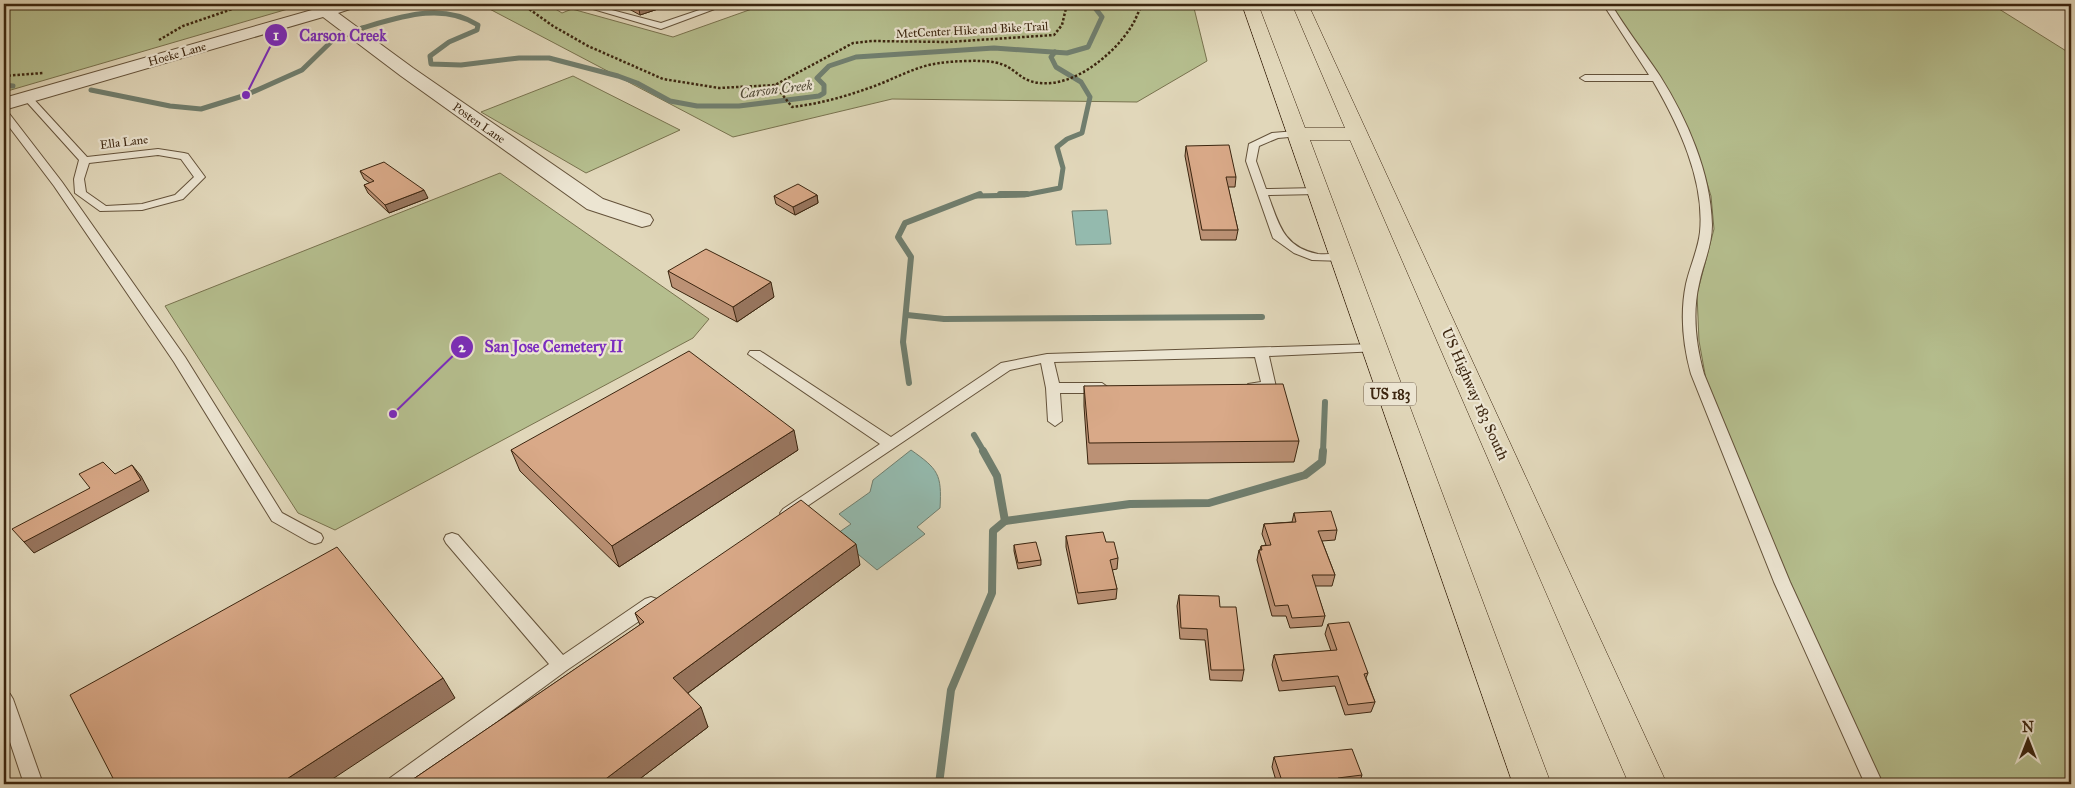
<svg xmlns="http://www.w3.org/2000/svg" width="2075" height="788" font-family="'IM FELL Great Primer',serif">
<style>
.green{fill:#b5be8e;stroke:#78724e}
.water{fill:#94baae;stroke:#707e6e}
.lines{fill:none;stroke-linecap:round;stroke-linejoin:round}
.stream-far2{stroke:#707e6e;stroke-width:5}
.stream-far1{stroke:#707e6e;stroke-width:6}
.stream{stroke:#707e6e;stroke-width:8}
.service-casing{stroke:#64523a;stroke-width:2}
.minor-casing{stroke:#64523a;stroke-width:2}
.trunk-casing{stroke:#3b250f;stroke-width:1}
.path{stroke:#3b250f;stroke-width:2.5;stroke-dasharray:2.5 2;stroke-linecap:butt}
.service{fill:#ece5d2;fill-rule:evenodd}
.minor{fill:#ece5d2;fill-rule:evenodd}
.trunk{fill:#e1d7ba;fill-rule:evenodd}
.wall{fill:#bb9175;stroke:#3b250f}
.shaded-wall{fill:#98765f;stroke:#3b250f}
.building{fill:#d9a988;stroke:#3b250f}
.labels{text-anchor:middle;stroke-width:4.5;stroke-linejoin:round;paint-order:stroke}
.far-street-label{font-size:12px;fill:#3b250f;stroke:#ece5d2}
.far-water-label{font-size:14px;font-style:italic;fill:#514a37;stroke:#ece5d2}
.shield{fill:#ece5d2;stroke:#705f4a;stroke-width:1}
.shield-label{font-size:14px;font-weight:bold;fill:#3b250f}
.street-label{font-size:15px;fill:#3b250f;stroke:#ece5d2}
.leader{fill:none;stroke:#7b2cbf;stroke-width:2}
.callout-dot{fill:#7b2cbf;stroke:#ece5d2;stroke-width:2}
.mark-label{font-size:15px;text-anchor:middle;font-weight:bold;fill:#fff}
.callout-label{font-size:16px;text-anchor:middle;font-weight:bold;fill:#7b2cbf;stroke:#ece5d2;stroke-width:4.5;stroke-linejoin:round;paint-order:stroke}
</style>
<rect width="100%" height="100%" fill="#e1d7ba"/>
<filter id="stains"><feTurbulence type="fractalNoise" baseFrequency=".004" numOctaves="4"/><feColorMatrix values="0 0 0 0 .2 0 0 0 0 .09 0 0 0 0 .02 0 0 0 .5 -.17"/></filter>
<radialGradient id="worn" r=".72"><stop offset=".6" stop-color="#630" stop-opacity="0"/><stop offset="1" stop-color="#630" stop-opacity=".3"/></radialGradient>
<!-- green -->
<g class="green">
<polygon points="4,4 305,4 4,92"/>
<polygon points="480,4 547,4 562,13 572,9 673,37 766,4 1193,4 1207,61 1137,102 892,99 733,137"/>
<polygon points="1611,4 1991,4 2071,54 2071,784 1880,784 1788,582 1707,385 1699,341 1697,294 1714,229 1711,196 1698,155"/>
<polygon points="573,76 680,130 586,173 481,112"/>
<polygon points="500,173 709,319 693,338 335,530 298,513 165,306"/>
</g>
<!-- water -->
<g class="water">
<polygon points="1107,210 1111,244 1076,245 1072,211"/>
<path d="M911,450C938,469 942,474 940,508L917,527L925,534L877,570L835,535L851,524L839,514L870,492L873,480Z"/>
</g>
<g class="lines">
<!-- stream-far2 -->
<g class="stream-far2">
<path d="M362,28C400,17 442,2 478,25L477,30L449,42L430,56L431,64L461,65L519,58H549L618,76L637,83L670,101L697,106H739L819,96L824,93V85L817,78L829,66L856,57L994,48L1067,53L1088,47L1102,17L1092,4"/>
<polyline points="4,85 13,86"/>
<polyline points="91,90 170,106 201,109 246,95 302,70 336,37"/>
<polyline points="976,196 1024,195 1060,188 1063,168 1057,147 1067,139 1082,133 1090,97 1081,82 1056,67 1051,57 1055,52"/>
</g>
<!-- stream-far1 -->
<g class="stream-far1">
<polyline points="1000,194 1027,194"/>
<polyline points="907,315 944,319 1262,317"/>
<polyline points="909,383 903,342 911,257 898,237 905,223 980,194"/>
<polyline points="974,435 984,452"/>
<polyline points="1323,452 1325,402"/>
</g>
<!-- stream -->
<g class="stream">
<polyline points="983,451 997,476 1005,521"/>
<polyline points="939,784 951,690 992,593 993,531 1005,521 1130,504 1209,503 1305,475 1322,462 1323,451"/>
</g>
<!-- service casing -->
<g class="service-casing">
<g id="service">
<polygon points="576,4 589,4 661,23 717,4 728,4 661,29"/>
<path d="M1603,4H1611C1626,29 1644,52 1660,76C1687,119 1711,173 1712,225C1712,246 1703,264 1699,284C1692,314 1696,345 1704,374L1790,582L1883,784H1865L1774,582L1691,374C1683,345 1680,313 1686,284C1690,266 1698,250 1700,232C1705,180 1678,124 1653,81H1585L1580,78L1585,75H1649Z"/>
<path d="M24,95H30L87,157L158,149L184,153L188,154L205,177L183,199L142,210L100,211L75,193L74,179L79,160L24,99ZM158,155L181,159L194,177L175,195L142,204L106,206L86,192L84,179L89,163Z"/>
<polygon points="4,111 8,112 62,182 185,357 282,513 321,534 323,538 321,542 315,544 309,542 272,521 174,362 54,186 4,120"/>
<path d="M1296,131L1301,134L1300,136L1278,138L1259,146L1256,161L1266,189L1317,188L1323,191L1317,194L1268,195C1279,224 1283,247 1318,254C1327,255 1336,253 1345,255L1347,258L1345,261L1312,260L1294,253L1273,238L1246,161L1249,144L1272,133Z"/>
<path d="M1374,344L1381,348L1379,351L1269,356L1276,387C1270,394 1252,394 1246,387L1248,384L1261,382L1255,357L1054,362L1059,383H1102L1109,388L1102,393H1060L1062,421L1055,426L1048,421L1046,388L1041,363L1010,370L788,519L783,517L780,513L783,509L880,444L748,354L750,351H760L891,437L1001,363L1047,354Z"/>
<polygon points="452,533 458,535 563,655 645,599 651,597 657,599 659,604 657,609 567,670 412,784 388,784 390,778 549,664 446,543 444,539 446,535"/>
<polygon points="4,691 10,694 13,699 43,784 24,784 4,724"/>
</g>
</g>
<!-- minor casing -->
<g class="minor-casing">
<polygon id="minor" points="333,4 358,4 356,7 338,13 413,68 603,199 650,215 653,220 650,225 642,227 587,209 401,76 323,17 4,110 4,98"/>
</g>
<!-- trunk casing -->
<g class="trunk-casing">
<polygon id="trunk" points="1242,4 1258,4 1305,128 1345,128 1292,4 1308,4 1667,784 1629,784 1350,140 1310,140 1551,784 1513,784"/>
</g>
<!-- path -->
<g class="path">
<polyline points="522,4 553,26 588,46 663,79 719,88 775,85 853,43 872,41 948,42 1054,35 1062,25 1067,4"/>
<polyline points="159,40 183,26 247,4"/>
<polyline points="4,76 43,73"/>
<path d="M775,85L792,107C818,104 844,97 869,88C893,80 915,66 940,63C954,61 989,59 1001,64C1012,67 1019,77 1030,81C1067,93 1112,57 1131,27C1136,20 1138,11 1143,4"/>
</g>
<!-- service -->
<use href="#service" class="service"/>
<!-- minor -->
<use href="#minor" class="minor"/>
<!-- trunk -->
<use href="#trunk" class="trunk"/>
</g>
<!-- wall -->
<g class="wall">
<polygon points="620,4 673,4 640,15"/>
<polygon points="1186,146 1236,177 1235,187 1228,187 1238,230 1236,240 1201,240 1185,156"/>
<polygon points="360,171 428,198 389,213 368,193 364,185 370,183 364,179"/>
<polygon points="817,195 818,203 795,215 776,204 774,196"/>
<polygon points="668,271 774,297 737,322 672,287"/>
<polygon points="1084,386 1299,441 1294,462 1088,464 1084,406"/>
<polygon points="511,450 798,450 619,567 520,471"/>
<polygon points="1294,513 1337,530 1335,540 1322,541 1335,575 1332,586 1315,586 1325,616 1322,626 1290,628 1286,616 1272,616 1257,560 1259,550 1260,550 1261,546 1266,545 1262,534 1264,524 1292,522"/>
<polygon points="1066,536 1106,542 1118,558 1117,569 1112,570 1117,589 1116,599 1078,604 1066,547"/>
<polygon points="1014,545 1041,560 1041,565 1018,569 1014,551"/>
<polygon points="860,565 688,693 708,727 633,784 406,784 640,625 635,613"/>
<polygon points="1179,595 1220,607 1244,670 1242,681 1210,680 1205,640 1180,639 1177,606"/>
<polygon points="1328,624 1368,673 1366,678 1375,702 1371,712 1345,715 1335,686 1279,691 1272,665 1274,655 1331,651 1325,634"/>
<polygon points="1274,757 1362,775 1359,784 1277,784 1272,767"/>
</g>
<!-- shaded-wall -->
<g class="shaded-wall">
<polygon points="638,4 673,4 640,15"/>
<polygon points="424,190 428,198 389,213 385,205"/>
<polygon points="817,195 818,203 795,215 793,207"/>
<polygon points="771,282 774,297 737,322 733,307"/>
<polygon points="794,430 798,450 619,567 612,546"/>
<polygon points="132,465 141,476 149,491 34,553 24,542"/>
<polygon points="856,544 860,565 681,698 673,678"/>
<polygon points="443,678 455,698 325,784 279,784"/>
<polygon points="701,707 708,727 633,784 599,784"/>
</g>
<!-- building -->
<g class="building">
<polygon points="1229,145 1236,177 1226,177 1238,230 1202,230 1186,146"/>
<polygon points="384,162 424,190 385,205 364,185 374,181 360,171"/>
<polygon points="798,184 817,195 793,207 774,196"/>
<polygon points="706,249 771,282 733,307 668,271"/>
<polygon points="689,351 794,430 612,546 511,450"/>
<polygon points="1283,384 1299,441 1089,443 1084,386"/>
<polygon points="103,462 115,474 132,465 141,480 24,542 12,529 90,488 79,474"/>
<polygon points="801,500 856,544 673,678 701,707 599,784 406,784 644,622 635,613"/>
<polygon points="1331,511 1337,530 1318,531 1335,575 1312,575 1325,616 1292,618 1288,605 1275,606 1259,550 1262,550 1261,546 1271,545 1264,524 1296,522 1294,513"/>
<polygon points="1103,532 1106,542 1114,542 1118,558 1110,560 1117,589 1078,593 1066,536"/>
<polygon points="1036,542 1041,560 1018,563 1014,545"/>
<polygon points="337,547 443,678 279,784 116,784 70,695"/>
<polygon points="1179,595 1219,596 1220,607 1236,607 1244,670 1211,670 1207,629 1181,628"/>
<polygon points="1349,622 1368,673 1364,674 1375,702 1348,705 1338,676 1282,681 1274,655 1337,650 1328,624"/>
<polygon points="1352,749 1362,775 1338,778 1340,784 1283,784 1274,757"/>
</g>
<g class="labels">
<!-- far-street labels -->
<g class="far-street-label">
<text transform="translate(972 30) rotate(-3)" y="4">MetCenter Hike and Bike Trail</text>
<text transform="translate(177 54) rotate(-16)" y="4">Hoeke Lane</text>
<text transform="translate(479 123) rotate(35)" y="4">Posten Lane</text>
<text transform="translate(124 142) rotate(-7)" y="4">Ella Lane</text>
</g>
<!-- far-water labels -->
<g class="far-water-label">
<text transform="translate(776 89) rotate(-7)" y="5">Carson Creek</text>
</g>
<!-- shield labels -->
<rect class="shield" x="1364" y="382.5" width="52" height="23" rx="4"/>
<g class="shield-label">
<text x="1390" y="399">US 183</text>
</g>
<!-- street labels -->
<g class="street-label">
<text transform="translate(1475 394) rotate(66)" y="5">US Highway 183 South</text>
</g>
</g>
<!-- callouts -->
<path class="leader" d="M246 95L276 35M393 414L462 347"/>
<g class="callout-dot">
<circle cx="246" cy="95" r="5"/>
<circle cx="393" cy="414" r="5"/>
<circle cx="276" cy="35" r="12"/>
<circle cx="462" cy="347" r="12"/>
</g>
<g class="mark-label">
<text x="276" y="40">1</text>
<text x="462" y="352">2</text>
</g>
<g class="callout-label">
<text x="343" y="41">Carson Creek</text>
<text x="554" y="352">San Jose Cemetery II</text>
</g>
<!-- margin -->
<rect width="2075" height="788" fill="none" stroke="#e1d7ba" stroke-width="20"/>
<rect x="5" y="5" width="2065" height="778" fill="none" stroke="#3b250f" stroke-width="2.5"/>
<rect x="10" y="10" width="2055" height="768" fill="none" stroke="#3b250f"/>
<!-- north arrow -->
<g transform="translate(2028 740)" stroke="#ece5d2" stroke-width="4" paint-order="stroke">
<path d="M0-4L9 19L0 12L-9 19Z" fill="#3b250f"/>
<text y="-8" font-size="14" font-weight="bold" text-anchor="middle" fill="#3b250f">N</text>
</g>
<rect width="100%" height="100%" filter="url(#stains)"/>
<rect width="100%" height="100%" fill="url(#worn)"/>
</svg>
